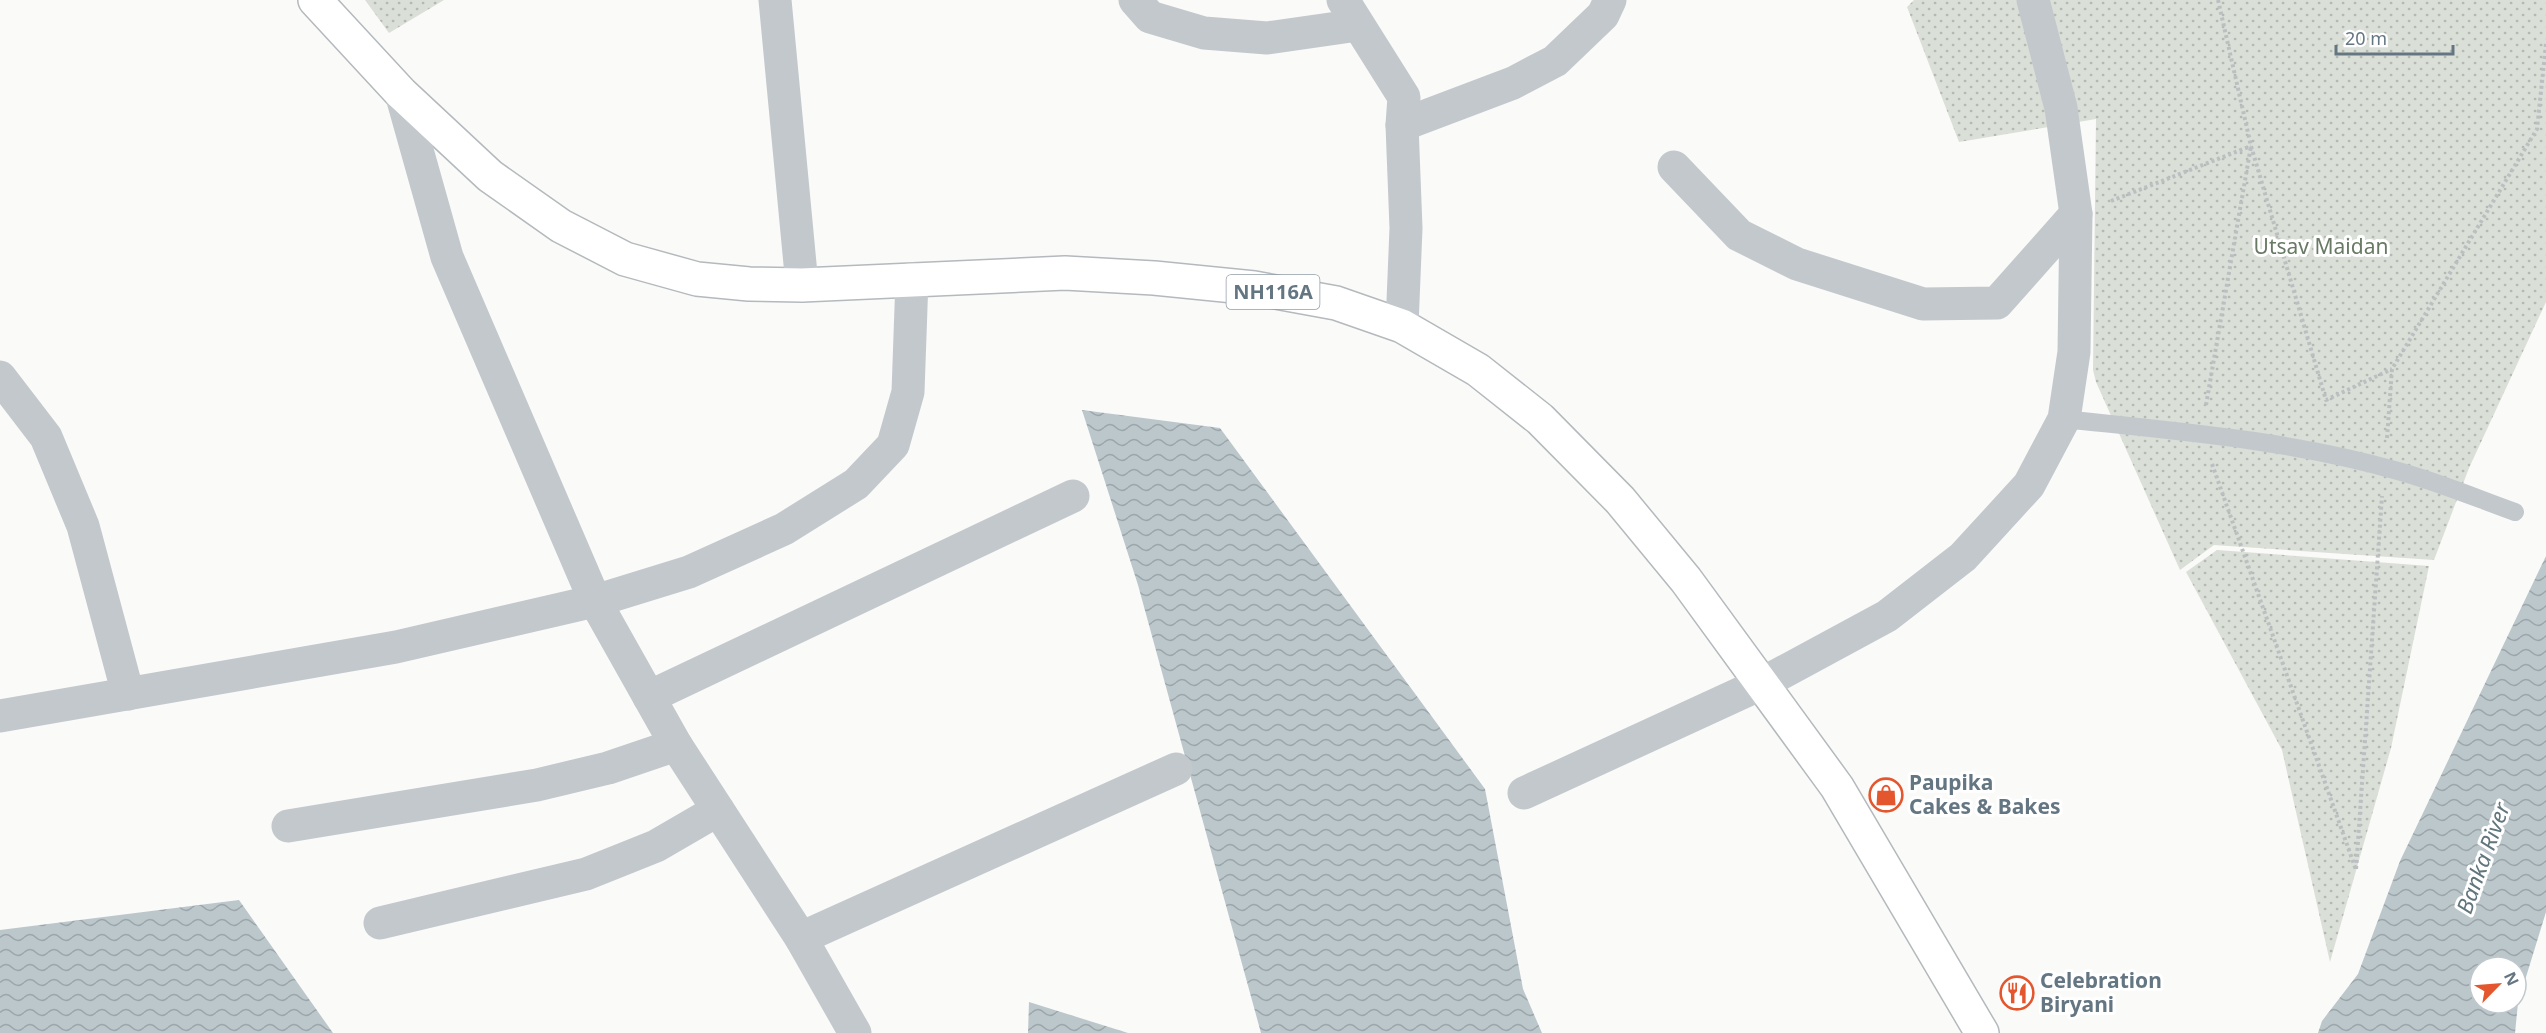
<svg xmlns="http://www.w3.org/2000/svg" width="2546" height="1033" font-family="'Noto Sans',sans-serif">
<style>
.park{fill:url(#park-dots)}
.water{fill:url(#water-waves);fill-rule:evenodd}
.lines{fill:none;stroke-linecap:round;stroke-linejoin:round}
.trunk-casing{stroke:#b4b9bd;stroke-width:36}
.path{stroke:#bbbfc2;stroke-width:4;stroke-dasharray:3 3;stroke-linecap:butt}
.service{stroke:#c3c8cc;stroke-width:18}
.minor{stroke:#c3c8cc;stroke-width:33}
.trunk{stroke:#fff;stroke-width:33}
.labels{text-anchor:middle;stroke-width:6;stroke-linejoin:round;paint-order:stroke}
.shield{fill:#fff;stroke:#939fa8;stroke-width:1.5}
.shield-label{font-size:20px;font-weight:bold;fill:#657683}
.park-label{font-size:21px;fill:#687a64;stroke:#fff}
.poi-label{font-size:21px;font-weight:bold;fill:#657683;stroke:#fff;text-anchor:start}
.water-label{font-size:22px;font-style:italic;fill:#60757c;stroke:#fff}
</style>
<defs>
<pattern id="park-dots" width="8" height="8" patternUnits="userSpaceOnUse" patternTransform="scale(1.5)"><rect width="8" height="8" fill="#dadfd7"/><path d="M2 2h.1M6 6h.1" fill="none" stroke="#b4b9b4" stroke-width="1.8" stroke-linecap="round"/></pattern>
<pattern id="water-waves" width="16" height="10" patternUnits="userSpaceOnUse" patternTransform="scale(1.5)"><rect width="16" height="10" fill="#bbc7cb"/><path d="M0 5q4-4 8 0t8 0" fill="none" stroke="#9ca6aa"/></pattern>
</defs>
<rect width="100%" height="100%" fill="#fafaf8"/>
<!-- park -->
<g class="park">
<polygon points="365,0 444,0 389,33"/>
<polygon points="1914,0 2546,0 2546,302 2469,468 2434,560 2214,545 2180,570 2096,382 2093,370 2096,119 1959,142 1907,7"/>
<polygon points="2217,550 2429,566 2391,748 2330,962 2282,750 2186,572"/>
</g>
<!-- water -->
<g class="water">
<polygon points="1082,410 1220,428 1485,789 1523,989 1542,1033 1261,1033 1138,585"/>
<path d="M2546,556V912L2518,1003L2515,1033H2318L2322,1021L2358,974L2400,861ZM2480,967H2516V1003H2480Z"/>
<polygon points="239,900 333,1033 0,1033 0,930"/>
<polygon points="1029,1002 1128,1033 1028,1033"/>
</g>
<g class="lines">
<!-- trunk casing -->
<g class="trunk-casing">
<polyline id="trunk" points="315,0 401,93 490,176 561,226 625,259 697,279 749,284 802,285 1065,273 1154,278 1254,288 1336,303 1402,326 1478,370 1540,419 1620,500 1686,580 1837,787 1982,1033"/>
</g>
<!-- path -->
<g class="path">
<polyline points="2218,0 2251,146 2326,400 2392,369"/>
<polyline points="2111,201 2251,146"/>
<polyline points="2206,405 2251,146"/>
<polyline points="2387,438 2392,369 2537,129 2546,44"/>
<polyline points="2212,464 2356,870 2382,496"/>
</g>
<!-- service -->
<path class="service" d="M2064,419C2175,431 2290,440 2398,471C2438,482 2476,498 2515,512"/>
<!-- minor -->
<g class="minor">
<polyline points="775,0 802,285"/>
<polyline points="1135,0 1150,17 1204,33 1267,38 1358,25"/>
<polyline points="1343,0 1404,97 1402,125 1406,228 1402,326"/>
<polyline points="401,93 447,257 595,601 676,745 801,938 855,1033"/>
<polyline points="1402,125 1513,83 1555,61 1603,15 1610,0"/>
<polyline points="1674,167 1739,235 1797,264 1923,304 1997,303 2076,214"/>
<polyline points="0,377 46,437 83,526 128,694"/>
<polyline points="649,697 1073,496"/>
<polyline points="0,716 396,647 595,601 689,572 784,529 856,484 893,445 908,392 912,279"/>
<polyline points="1524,793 1763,683 1887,616 1963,557 2029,485 2064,419 2074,352 2076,214 2061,108 2033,0"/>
<polyline points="288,826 537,785 608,768 676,745"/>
<polyline points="380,923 586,874 656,846 718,810"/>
<polyline points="801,938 1176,769"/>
</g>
<!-- trunk -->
<use href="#trunk" class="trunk"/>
</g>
<!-- icons -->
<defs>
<g id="shop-ring" transform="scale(1.725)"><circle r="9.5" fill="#fff" stroke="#e4572e" stroke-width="1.5"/><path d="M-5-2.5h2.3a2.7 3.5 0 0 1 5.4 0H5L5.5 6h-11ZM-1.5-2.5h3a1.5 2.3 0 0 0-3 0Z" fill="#e4572e"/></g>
<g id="restaurant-ring" transform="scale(1.725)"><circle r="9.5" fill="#fff" stroke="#e4572e" stroke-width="1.5"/><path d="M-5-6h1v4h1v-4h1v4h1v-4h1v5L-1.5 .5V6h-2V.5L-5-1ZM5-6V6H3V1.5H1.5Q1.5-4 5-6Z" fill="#e4572e"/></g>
</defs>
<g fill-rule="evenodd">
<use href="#shop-ring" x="1886" y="795"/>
<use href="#restaurant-ring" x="2017" y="993"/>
</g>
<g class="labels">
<!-- shield labels -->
<rect class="shield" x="1226.5" y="275" width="93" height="34" rx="4.5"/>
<g class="shield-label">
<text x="1273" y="299">NH116A</text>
</g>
<!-- park labels -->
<g class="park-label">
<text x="2321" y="254">Utsav Maidan</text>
</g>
<!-- poi labels -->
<g class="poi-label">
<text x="1909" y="790">Paupika<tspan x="1909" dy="24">Cakes &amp; Bakes</tspan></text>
<text x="2040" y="988">Celebration<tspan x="2040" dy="24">Biryani</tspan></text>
</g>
<!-- water labels -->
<g class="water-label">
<text transform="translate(2483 858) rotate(-70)" y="8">Banka River</text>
</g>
</g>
<!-- north arrow -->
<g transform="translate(2498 985) rotate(65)"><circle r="28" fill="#ffffff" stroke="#c1c8cd" stroke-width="1.5"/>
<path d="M0-4.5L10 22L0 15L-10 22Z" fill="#e4572e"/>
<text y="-9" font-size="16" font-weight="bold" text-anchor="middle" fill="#657683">N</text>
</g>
<!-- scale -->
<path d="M2336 45v9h117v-9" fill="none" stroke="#657683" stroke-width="3"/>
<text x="2345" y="45" font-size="18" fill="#657683" stroke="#ffffff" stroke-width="4.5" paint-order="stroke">20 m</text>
</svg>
